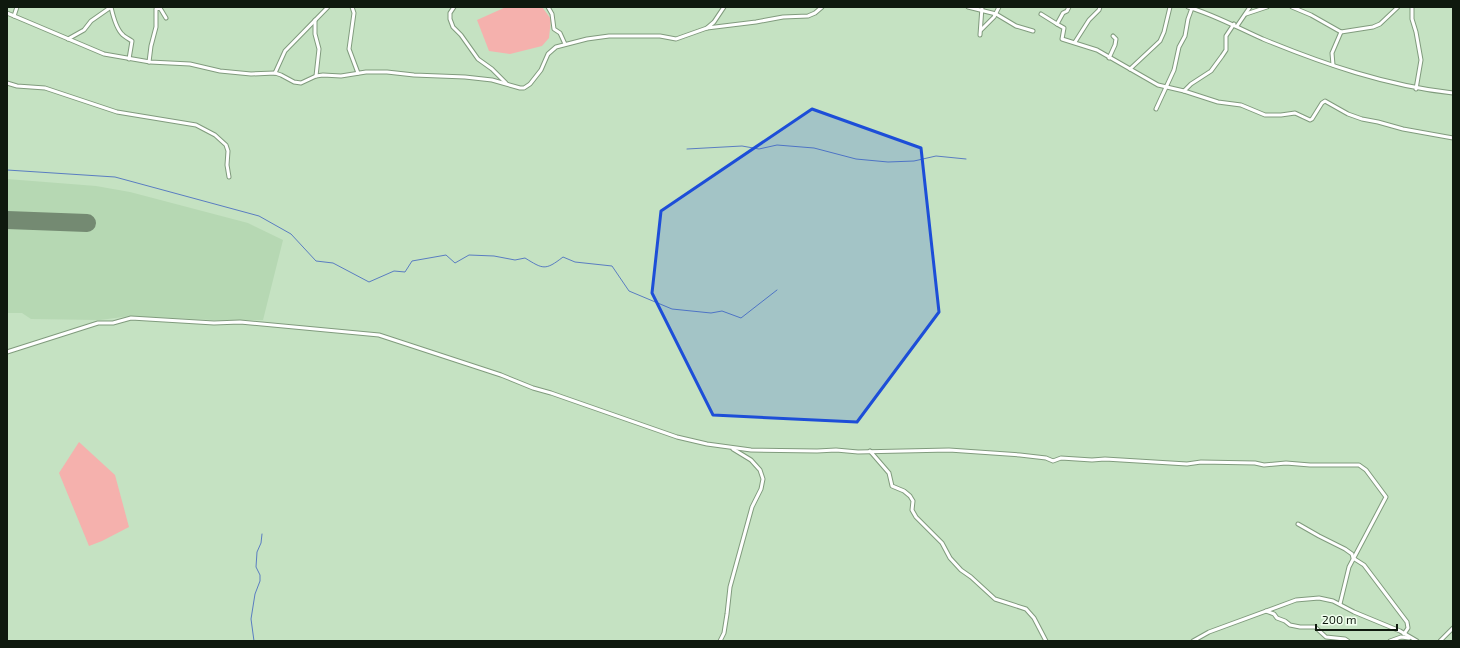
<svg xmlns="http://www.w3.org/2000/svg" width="1460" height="648" font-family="'Exo 2',sans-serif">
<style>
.built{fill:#b6d8b3}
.green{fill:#f5b1ad}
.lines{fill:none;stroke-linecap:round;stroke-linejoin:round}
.stream{stroke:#5a7dc1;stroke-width:1}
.runway{stroke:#748a72;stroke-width:18}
.minor-casing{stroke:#809b7d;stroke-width:5}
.minor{stroke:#fff;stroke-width:3}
.marked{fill:#1d4ed8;fill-opacity:0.2;stroke:#1d4ed8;stroke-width:3;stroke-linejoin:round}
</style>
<rect width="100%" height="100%" fill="#c5e2c2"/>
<!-- built -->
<polygon class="built" points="7,179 96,186 130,192 248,223 283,240 263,320 213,320 130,316 100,320 31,319 22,313 7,313"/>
<!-- green -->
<g class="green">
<polygon points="506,7 542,7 551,19 549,38 542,46 510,54 489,51 477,20"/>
<polygon points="79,442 115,475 129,527 102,541 89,546 59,473"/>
</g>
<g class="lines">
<!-- stream -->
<g class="stream">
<polyline points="687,149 742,146 759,149 777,145 814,148 856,159 888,162 914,161 936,156 966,159"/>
<path d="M7,170L115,177L259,216L291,234L316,261L333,263L369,282L394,271L405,272L412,261L446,255L455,263L469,255L494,256L515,260L525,258C543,269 545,271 563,257L575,262L612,266L629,291L672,309L711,313L722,311L741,318L777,290"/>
<polyline points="254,641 251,619 255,594 260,581 260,575 256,567 257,552 261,543 262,534"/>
</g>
<!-- runway -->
<polyline class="runway" points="7,220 87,223"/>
<!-- minor casing -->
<g class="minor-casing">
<g id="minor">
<polyline points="352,7 354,13 349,49 358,73"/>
<polyline points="454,7 450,13 450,19 453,27 461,35 478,59 492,69 506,83"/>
<polyline points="548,7 552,14 554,29 560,33 565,44"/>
<polyline points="968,7 996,14 1016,26 1033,31"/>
<polyline points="1069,7 1067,11 1063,13 1057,24 1064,28 1062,39 1097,50 1158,85 1184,91 1218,102 1241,105 1265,115 1281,115 1295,113 1310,120 1312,119 1322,103 1325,101 1348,114 1362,119 1378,122 1403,129 1453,138"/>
<path d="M1188,7C1215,15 1238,28 1263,39C1324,64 1387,86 1453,93"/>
<polyline points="1292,7 1311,15 1341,32 1373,27 1380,24 1398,7"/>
<polyline points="1412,7 1412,19 1416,32 1421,60 1416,89"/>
<polyline points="7,13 104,54 150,62 190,64 220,71 251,74 275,73 281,75 294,82 301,83 316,76 323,75 341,76 366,72 387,72 414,75 465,77 492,80 520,88 524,88 530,84 541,70 548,54 556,47 587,39 609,36 660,36 676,39 707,28 714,22 724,7"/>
<polyline points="1041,14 1057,24"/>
<polyline points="1246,14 1267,7"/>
<polyline points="14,16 17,7"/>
<polyline points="315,20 315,34 319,49 316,76"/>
<polyline points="1237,26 1250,7"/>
<polyline points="707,28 756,22 783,17 808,16 815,13 822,7"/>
<polyline points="981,30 994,17 999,7"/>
<polyline points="980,35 982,7"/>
<path d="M68,39L84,30L91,21L111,7C113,16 116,29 123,35C125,37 129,39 132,41L129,59"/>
<polyline points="1075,42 1089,20 1099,10 1100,7"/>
<polyline points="1109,58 1115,45 1116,39 1113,36"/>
<polyline points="149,62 151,46 156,27 156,9 160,8 166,18"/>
<polyline points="1333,65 1332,53 1341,32"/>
<polyline points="1130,69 1160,41 1164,32 1170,7"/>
<polyline points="275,73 285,51 328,7"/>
<polyline points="7,83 17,86 45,88 117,112 196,125 215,135 226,145 228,151 227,165 229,177"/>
<polyline points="1184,91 1191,84 1211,71 1222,56 1226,50 1226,36 1234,24"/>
<polyline points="1156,109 1174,70 1179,47 1185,36 1188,19 1192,8"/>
<polyline points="7,352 98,323 113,323 131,318 214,323 240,322 379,335 501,375 533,388 551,393 677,437 707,444 751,450 817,451 836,450 858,452 949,450 1020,455 1046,458 1053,461 1061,458 1092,460 1105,459 1187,464 1201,462 1255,463 1264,465 1286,463 1310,465 1359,465 1366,470 1386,497 1349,567 1340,604"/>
<polyline points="870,451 889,473 892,486 904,491 910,496 913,501 912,510 916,517 942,543 950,558 961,570 971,577 995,599 1026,609 1034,618 1046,641"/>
<polyline points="1298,524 1319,536 1345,549 1352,554 1353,558 1364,565 1407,622 1408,628 1404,634"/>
<polyline points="1266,611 1274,614 1277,618 1285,621 1290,625 1300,627 1315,627 1326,637 1345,639 1348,641"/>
<polyline points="720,641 724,633 727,614 730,587 752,507 761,489 763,479 760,470 751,460 733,449"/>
<polyline points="1193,641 1209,632 1296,600 1319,598 1333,601 1354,612 1400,631 1417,641"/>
<polyline points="1390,641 1401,637 1409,638"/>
<polyline points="1440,641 1453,628"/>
</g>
</g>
<!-- minor -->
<use href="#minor" class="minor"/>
</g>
<!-- marked area -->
<path class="marked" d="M812,109L921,148L939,312L857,422L713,415L652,293L661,211Z"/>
<!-- border -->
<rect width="1460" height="648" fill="none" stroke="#0f190e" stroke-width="16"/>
<!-- scale -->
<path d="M1316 624v6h81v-6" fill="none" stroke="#0f190e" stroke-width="2"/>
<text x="1322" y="624" font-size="12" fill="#0f190e" stroke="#f0ffee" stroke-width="3" paint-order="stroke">200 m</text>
</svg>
